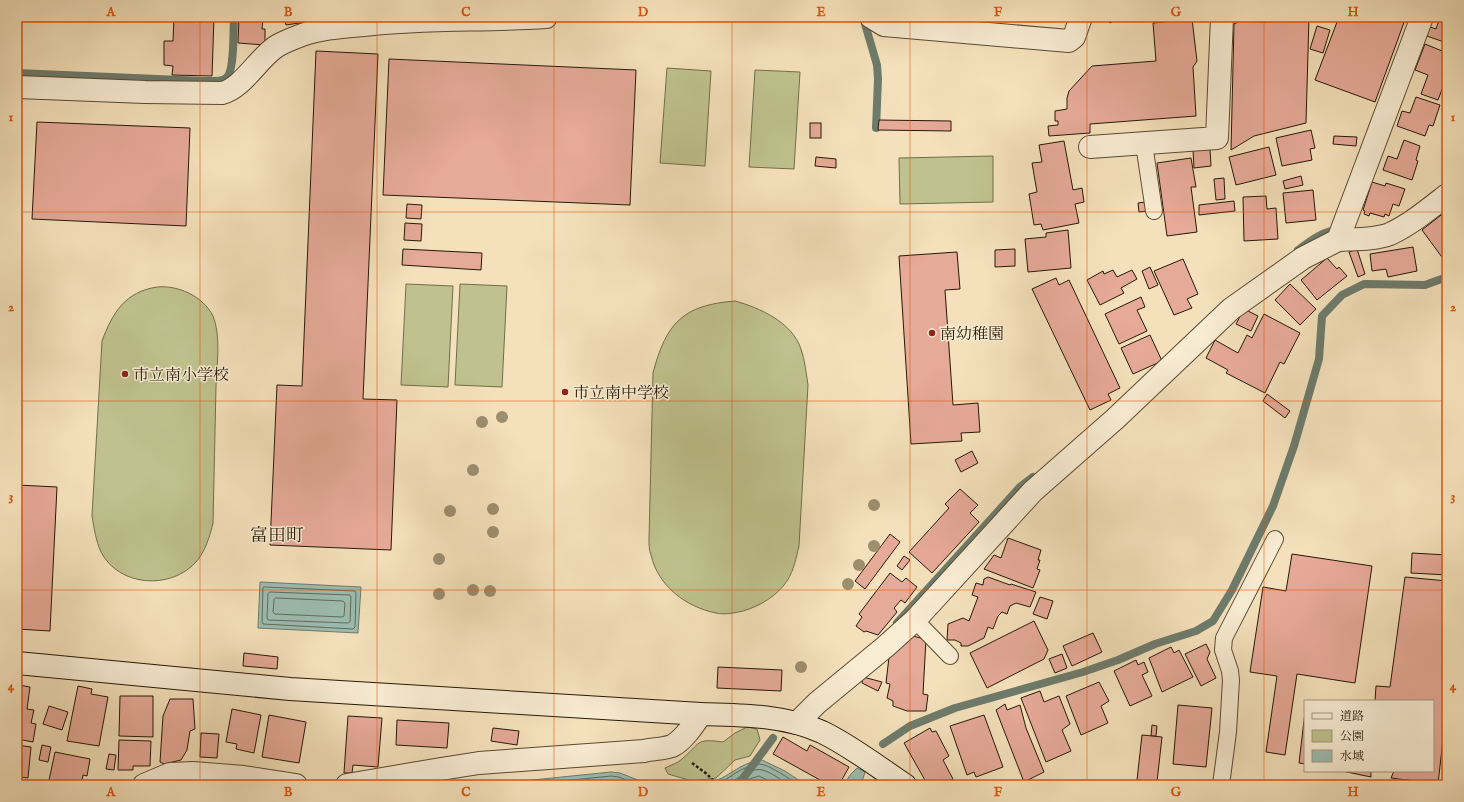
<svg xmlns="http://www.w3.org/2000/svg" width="1464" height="802" font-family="'IM FELL English','Noto Serif JP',serif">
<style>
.green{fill:#bfc28e;stroke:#736d4a}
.water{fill:#9cbdb1;stroke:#6d7b6c}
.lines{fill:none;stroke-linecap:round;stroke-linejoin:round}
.shore{stroke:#626a5b;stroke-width:1}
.stream{stroke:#6d7b6c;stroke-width:8}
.building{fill:#e6aa98;stroke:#271805}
.lane-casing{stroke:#5a4a32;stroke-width:18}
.street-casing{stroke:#5a4a32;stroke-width:24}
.secondary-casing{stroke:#271805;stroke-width:24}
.path{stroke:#271805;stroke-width:2.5;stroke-dasharray:3 2;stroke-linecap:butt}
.lane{stroke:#f8ecd3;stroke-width:16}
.street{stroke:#f8ecd3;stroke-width:22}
.secondary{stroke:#f8ecd3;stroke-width:22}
.tree{fill:#9d8e6d}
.grid{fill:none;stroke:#de560c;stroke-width:1;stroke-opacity:0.55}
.poi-dot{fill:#8f2418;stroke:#f8ecd3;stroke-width:1.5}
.labels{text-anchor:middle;stroke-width:3;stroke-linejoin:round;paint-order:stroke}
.poi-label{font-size:16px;fill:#271805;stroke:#f8ecd3;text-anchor:start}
.quarter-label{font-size:18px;fill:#271805;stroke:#f8ecd3}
.neatline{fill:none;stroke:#de560c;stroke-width:1.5}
.grid-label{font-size:13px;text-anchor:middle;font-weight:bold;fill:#de560c}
</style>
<rect width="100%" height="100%" fill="#f4e1bb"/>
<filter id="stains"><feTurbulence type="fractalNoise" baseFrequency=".005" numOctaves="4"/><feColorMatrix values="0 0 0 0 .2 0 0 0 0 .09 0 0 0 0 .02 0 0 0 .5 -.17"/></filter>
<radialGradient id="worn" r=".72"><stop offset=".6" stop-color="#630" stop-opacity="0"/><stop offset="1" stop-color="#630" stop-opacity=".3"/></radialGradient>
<!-- green -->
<g class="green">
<polygon points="667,68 711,71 705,166 660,163"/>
<polygon points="755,70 800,72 794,169 749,167"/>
<polygon points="993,156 993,202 900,204 899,158"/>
<polygon points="406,284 453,286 448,387 401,385"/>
<polygon points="460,284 507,286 502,387 455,385"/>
<path d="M157,287C178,285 203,296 213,316C221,335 217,366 216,386C215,432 214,477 213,523C210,536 205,552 196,562C171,590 119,587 101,552C96,541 94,528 92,516L102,341C113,312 125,292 157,287Z"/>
<path d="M735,301C760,308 792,322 801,349C805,360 806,373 808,385L799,546C796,558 794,570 787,581C777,596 760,606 743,611C734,613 725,615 716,613C686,607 658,586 651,555C649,550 649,545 649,540L653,373C666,323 683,305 735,301Z"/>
<path d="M747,727L757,729L760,740L750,756L735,760L716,778L692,781L668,774L665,768C671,765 678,763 682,759C701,743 695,738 723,742L735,733Z"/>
</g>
<!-- water -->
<g class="water">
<polygon points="260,582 361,587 358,633 258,628"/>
<path d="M762,760L785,771L806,785H697C705,783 714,782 722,778C736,770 745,762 762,760Z"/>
<polygon points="857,768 865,772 861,785 843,785 851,774"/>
<polygon points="611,772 620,773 648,784 661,785 483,785"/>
</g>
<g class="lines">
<!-- shore -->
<g class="shore">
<polygon points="265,587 355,591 356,593 355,627 353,629 263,624 262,622 263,588"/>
<polygon points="270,592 350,595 351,597 350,622 348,623 268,620 267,618 268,594"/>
<polygon points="276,598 343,601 345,603 344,616 342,617 275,614 273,612 274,600"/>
<polyline points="524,785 611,776 619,777 639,785"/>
<polyline points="576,785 611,781 626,785"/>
<path d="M714,785C724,782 730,776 739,771C745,768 753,764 760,764C768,764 791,780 799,785"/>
<path d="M727,785C735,780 752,767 762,770C771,772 781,780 789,785"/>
<polyline points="738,785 743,781 759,776 778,785"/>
</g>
<!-- stream -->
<g class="stream">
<polyline points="863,17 877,65 878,79 876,128"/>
<path d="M17,73L204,81C210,81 221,82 226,78C235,72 233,29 234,17"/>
<path d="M1298,250C1310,241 1324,230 1339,230"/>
<polyline points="897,623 1020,487 1033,477"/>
<polyline points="883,744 910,726 955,708 1083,672 1118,660 1155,644 1196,631 1213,621 1232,590 1273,506 1294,446 1319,359 1322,316 1342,295 1364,284 1425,285 1447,277"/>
<polyline points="738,785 773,738"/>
</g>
</g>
<!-- building -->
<g class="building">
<polygon points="174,17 214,17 212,76 172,75 173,66 164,65 164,41 173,41"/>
<polygon points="239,17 263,17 262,29 265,29 265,45 238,43"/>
<polygon points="284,17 311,17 312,21 286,25"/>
<polygon points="1106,17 1116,17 1117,19 1110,23"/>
<polygon points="1239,17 1259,17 1260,22 1285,21 1285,17 1309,17 1306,123 1254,136 1231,150 1234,24 1238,22"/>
<polygon points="1336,17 1406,17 1375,102 1315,80 1337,22 1335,21"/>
<polygon points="1440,17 1447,17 1447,43 1424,35 1427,26 1436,29"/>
<polygon points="1192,19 1197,61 1193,67 1196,116 1090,124 1090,133 1049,136 1048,126 1058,125 1058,121 1055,121 1055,111 1067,109 1067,98 1069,91 1092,66 1156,61 1153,23"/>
<polygon points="1317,26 1330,30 1323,53 1310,49"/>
<polygon points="1425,44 1447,53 1447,76 1438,100 1421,94 1428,75 1415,70"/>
<polygon points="316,51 378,54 363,399 397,400 391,550 270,545 277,385 302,386"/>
<polygon points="389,59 636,70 630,205 383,195"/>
<polygon points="1416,97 1440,105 1433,126 1429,125 1425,136 1397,126 1402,111 1410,113"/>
<polygon points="879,120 951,121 951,131 878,130"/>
<polygon points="37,122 190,128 186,226 32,219"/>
<rect x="810" y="123" width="11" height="15"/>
<polygon points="1311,130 1315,148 1310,149 1312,160 1282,166 1276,138"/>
<polygon points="1334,136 1357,137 1356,146 1333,144"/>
<polygon points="1404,140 1420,146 1416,160 1418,161 1412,180 1383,170 1388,156 1397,159"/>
<polygon points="1064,141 1073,190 1082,188 1084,202 1075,204 1079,223 1043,230 1041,224 1034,225 1029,194 1037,192 1032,163 1042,162 1039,145"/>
<polygon points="1269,147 1276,175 1236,185 1229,157"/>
<polygon points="1210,149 1211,166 1194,168 1193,150"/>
<polygon points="816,157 836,159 836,168 815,166"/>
<polygon points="1191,158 1196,187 1191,187 1197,232 1167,236 1157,163"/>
<polygon points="1301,176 1303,185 1285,189 1283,181"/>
<polygon points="1224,178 1225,199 1216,200 1214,179"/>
<polygon points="1372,182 1385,186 1386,183 1405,189 1399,206 1393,204 1389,216 1385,214 1384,217 1370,213 1369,216 1364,214 1365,211 1363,210"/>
<polygon points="1313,190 1316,220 1286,223 1283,193"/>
<polygon points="1266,196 1267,209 1276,208 1278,239 1244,241 1243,197"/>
<polygon points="1234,201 1235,211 1199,215 1199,205"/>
<polygon points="1146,202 1147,211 1139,212 1138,203"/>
<polygon points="407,204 422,205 421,219 406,218"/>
<polygon points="1441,215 1447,223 1447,264 1422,230"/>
<polygon points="405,223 422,224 421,241 404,240"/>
<polygon points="1068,230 1071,268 1028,272 1025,239 1046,237 1046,233"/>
<polygon points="1413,247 1417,271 1388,277 1386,269 1372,271 1370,254"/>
<polygon points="403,249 482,253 481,270 402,265"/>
<polygon points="1015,249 1015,266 995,267 995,250"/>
<polygon points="1357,249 1365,274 1358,277 1349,252"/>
<polygon points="957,252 960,289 945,290 953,405 978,403 980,432 961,433 962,441 911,444 899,256"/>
<polygon points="1327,258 1337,269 1339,267 1347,276 1317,300 1301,280"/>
<polygon points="1183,259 1198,294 1187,299 1192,308 1174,315 1154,271"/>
<polygon points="1150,267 1158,285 1149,289 1142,271"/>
<polygon points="1113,270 1117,277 1132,270 1137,279 1121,288 1124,293 1100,305 1087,280 1103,271 1104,274"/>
<polygon points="1056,278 1059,285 1069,280 1120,388 1108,394 1111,400 1090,410 1032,289"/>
<polygon points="1290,284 1316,309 1300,325 1275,300"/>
<polygon points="1141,297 1145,307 1137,310 1147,331 1119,344 1105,314"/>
<polygon points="1244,309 1258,316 1251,331 1236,324"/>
<polygon points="1264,314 1300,333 1284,364 1280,362 1265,393 1226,373 1228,370 1206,358 1215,340 1238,353 1247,335 1252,338"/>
<polygon points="1150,335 1162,361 1133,374 1121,348"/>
<polygon points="1267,394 1290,411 1285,418 1263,401"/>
<polygon points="972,451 978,463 961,472 955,460"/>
<polygon points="17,485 57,487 50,631 17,629"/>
<polygon points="960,489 978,505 970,513 979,522 932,573 909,552 949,508 945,504"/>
<polygon points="890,534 900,542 865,589 855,581"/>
<polygon points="1008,538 1041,550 1038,560 1040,560 1037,569 1040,570 1033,588 984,569 994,555 1001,558"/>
<polygon points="1412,553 1447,555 1447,575 1411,573"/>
<polygon points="1292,554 1372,566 1355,683 1297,674 1285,755 1266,752 1277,676 1250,672 1263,587 1286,591"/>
<polygon points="904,556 910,560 902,570 897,566"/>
<polygon points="890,573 902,582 906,578 917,587 905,603 901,600 894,608 897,612 878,635 866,631 864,632 856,626 862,617 859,614"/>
<polygon points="988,577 1010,585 1011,584 1036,592 1030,607 1016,603 1010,606 1007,614 1002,612 998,616 993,629 988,627 984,638 968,646 961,646 961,643 955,640 947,640 948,624 963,618 969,621 978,597 972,595 976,583 983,585 984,579"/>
<polygon points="1405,577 1447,581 1447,704 1438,784 1391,778 1394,771 1433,771 1433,701 1375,701 1376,686 1390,687"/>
<polygon points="1040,597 1053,601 1047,619 1033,614"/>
<polygon points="1034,621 1048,650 1044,659 987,688 970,653"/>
<polygon points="1093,633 1102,652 1072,666 1063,646"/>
<polygon points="912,636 926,639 923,694 928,695 926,711 907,711 893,706 893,701 887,698 890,684 886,683 889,657"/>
<polygon points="1206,644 1210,652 1207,659 1216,678 1201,686 1185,654"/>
<polygon points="1171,647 1174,653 1179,650 1193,677 1162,692 1149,658"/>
<polygon points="244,653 278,657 277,669 243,666"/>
<polygon points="1062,654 1067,668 1055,673 1049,659"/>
<polygon points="1136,660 1138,665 1144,662 1148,672 1142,675 1152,696 1130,706 1114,671"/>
<polygon points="718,667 782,670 781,691 717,688"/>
<polygon points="17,677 21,678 19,685 30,687 27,709 34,710 31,723 36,724 33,742 17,739"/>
<polygon points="863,677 882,682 878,691 862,683"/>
<polygon points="1099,682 1109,701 1101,706 1108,723 1081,735 1066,696"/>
<polygon points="78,686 92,689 91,694 108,697 99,746 67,741"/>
<polygon points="1040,691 1044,702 1059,696 1070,724 1062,730 1071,751 1046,762 1021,698"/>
<polygon points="120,696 153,696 153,737 119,736"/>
<polygon points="170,699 193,699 195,729 190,731 187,750 181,760 164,764 160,762 163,716"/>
<polygon points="1005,704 1007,710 1020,705 1026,728 1044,772 1024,782 996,710"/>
<polygon points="1178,705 1212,708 1206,767 1173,764"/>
<polygon points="49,706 68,712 62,730 43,724"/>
<polygon points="232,709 261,715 254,753 236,749 237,744 226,742"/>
<polygon points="1305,712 1305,764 1299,763"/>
<polygon points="269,715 306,722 299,763 262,757"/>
<polygon points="984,715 1003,767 976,777 974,772 967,775 950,726"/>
<polygon points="348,716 382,718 378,767 353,765 352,773 344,773"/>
<polygon points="397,720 449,723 447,748 396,745"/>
<polygon points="1152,725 1157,726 1156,736 1151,736"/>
<polygon points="493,728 519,731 517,745 491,741"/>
<polygon points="930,728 932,732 936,731 949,756 943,760 953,779 941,785 932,785 926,782 904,743"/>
<polygon points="201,733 219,734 217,758 200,757"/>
<polygon points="1142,735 1162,737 1157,782 1137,780"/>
<polygon points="783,737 807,751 810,745 849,767 839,785 829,785 773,754"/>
<polygon points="119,740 151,741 150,766 133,766 133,770 118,770"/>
<polygon points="17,745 31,747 28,778 20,777 19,785 17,785"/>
<polygon points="42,745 51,747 48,762 39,760"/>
<polygon points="55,752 90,759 87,776 83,775 81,785 48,785"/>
<polygon points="109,754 116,755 114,770 106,769"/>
<polygon points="1342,771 1371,771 1371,777"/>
</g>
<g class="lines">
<!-- lane casing -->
<g class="lane-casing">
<g id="lane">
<polyline points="1144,144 1154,211"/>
<polyline points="915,620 950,656"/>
<polyline points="1221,785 1228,732 1231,680 1230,671 1223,650 1224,638 1275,539"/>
</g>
</g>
<!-- street casing -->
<g class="street-casing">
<g id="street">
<polyline points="871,17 884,25 1069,41 1074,37 1081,17"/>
<path d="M17,87L145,92L222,93C243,88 258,58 277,46C284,42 294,38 302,35C322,28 343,27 364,25C425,18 486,21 546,17"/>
<polyline points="1090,147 1217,138 1222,17"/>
<path d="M1338,240C1354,239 1374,240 1390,234C1411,224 1429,209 1447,195"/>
<polyline points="797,723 817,703 885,647 915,620 1033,491 1115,419 1231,309 1303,258 1338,240 1422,17"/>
<polyline points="144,785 170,774 193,773 244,777 296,785"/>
<path d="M347,785L441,769L479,763L644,751C652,749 664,749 672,746C684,740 694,724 701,714"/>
</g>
</g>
<!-- secondary casing -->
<g class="secondary-casing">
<path id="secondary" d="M17,663L290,689L701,714C742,715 784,715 822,732C851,746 878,767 905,785"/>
</g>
<!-- path -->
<polyline class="path" points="692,763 707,774 717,785"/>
<!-- lane -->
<use href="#lane" class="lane"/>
<!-- street -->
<use href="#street" class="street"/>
<!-- secondary -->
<use href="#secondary" class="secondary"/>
</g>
<!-- trees -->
<g class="tree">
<circle cx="502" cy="417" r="6"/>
<circle cx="482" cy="422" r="6"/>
<circle cx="473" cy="470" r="6"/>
<circle cx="874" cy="505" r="6"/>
<circle cx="493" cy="509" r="6"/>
<circle cx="450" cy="511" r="6"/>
<circle cx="493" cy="532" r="6"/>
<circle cx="874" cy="546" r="6"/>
<circle cx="439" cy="559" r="6"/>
<circle cx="859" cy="565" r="6"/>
<circle cx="848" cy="584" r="6"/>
<circle cx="473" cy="590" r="6"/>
<circle cx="490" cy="591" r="6"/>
<circle cx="439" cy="594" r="6"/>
<circle cx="801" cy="667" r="6"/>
</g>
<!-- grid -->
<path class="grid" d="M200,17V785M377,17V785M554,17V785M732,17V785M910,17V785M1087,17V785M1264,17V785M17,212H1447M17,401H1447M17,590H1447"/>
<!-- markers -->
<g class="poi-dot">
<circle cx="932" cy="333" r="4"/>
<circle cx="125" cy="374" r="4"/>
<circle cx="565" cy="392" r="4"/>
</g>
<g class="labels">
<!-- poi labels -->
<g class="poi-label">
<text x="940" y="339">南幼稚園</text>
<text x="133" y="380">市立南小学校</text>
<text x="573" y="398">市立南中学校</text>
</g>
<!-- quarter labels -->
<g class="quarter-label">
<text x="277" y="541">富田町</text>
</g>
</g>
<!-- margin -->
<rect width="1464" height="802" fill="none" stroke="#f4e1bb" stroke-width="44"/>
<!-- legend -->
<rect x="1304" y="700" width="130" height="72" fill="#f8ecd3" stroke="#a49781"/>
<rect x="1312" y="713" width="20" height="6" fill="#f8ecd3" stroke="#a49781"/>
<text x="1340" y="720" font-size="12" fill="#271805">道路</text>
<rect x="1312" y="730" width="20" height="12" fill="#bfc28e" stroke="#a49781"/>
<text x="1340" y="740" font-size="12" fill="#271805">公園</text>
<rect x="1312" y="750" width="20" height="12" fill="#9cbdb1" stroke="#a49781"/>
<text x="1340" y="760" font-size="12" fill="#271805">水域</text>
<rect x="22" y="22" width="1420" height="758" class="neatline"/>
<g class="grid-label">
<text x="111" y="16">A</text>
<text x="288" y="16">B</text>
<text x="466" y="16">C</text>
<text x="643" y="16">D</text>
<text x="821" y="16">E</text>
<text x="998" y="16">F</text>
<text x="1176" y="16">G</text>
<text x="1353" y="16">H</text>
<text x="11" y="121">1</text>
<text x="1453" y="121">1</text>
<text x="11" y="311">2</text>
<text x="1453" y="311">2</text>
<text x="11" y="500">3</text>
<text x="1453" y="500">3</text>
<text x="11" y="690">4</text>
<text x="1453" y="690">4</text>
<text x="111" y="796">A</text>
<text x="288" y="796">B</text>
<text x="466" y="796">C</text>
<text x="643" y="796">D</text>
<text x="821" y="796">E</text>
<text x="998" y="796">F</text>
<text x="1176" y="796">G</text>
<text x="1353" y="796">H</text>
</g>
<rect width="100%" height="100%" filter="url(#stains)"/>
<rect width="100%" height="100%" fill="url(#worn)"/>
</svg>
